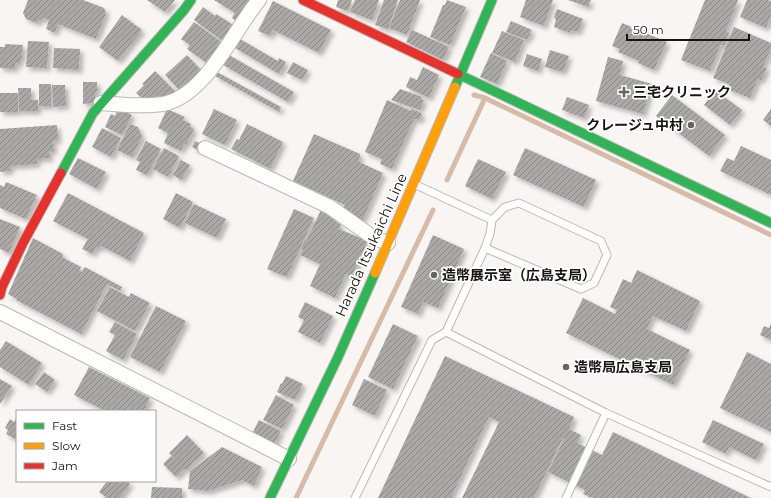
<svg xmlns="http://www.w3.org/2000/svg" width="771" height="498" font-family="Montserrat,'Noto Sans JP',sans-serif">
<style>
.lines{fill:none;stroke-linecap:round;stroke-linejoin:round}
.stream{stroke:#d6bca8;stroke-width:5}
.building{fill:url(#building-hatch);filter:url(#shadow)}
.lane-casing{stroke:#bcb9b7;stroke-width:9}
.street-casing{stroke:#bcb9b7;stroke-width:16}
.fast-casing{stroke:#bcb9b7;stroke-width:11}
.slow-casing{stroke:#bcb9b7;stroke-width:11}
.jam-casing{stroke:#bcb9b7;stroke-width:11}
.lane{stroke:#fefefd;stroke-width:7}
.street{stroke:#fefefd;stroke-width:14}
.fast{stroke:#30b455;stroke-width:9}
.slow{stroke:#ff9f0a;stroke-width:9}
.jam{stroke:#e5322d;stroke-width:9}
.poi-dot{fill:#666360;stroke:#fff;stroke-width:1.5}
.labels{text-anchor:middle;stroke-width:3.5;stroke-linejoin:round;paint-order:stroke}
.poi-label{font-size:14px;font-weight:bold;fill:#171412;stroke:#fff;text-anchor:start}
.street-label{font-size:14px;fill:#171412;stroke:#fff}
</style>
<defs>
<pattern id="building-hatch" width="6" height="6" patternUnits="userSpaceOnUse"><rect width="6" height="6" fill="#aba9a7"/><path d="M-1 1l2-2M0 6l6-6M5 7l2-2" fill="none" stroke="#8a8887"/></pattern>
<filter id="shadow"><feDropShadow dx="3.5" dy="3.5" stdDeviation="2" flood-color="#0004"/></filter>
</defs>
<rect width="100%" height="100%" fill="#f9f5f2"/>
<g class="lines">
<!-- stream -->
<g class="stream">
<polyline points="485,98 771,235"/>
<polyline points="447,180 485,98 474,95"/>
<polyline points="296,498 433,210"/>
</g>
</g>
<!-- building -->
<g class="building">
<polygon points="28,0 83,0 104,8 106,13 96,39 58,24 55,33 46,29 49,20 43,18 40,20 39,20 37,23 26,19 23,13"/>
<polygon points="147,0 175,0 165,12"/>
<polygon points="214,0 254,0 238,22 232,18 235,13"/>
<polygon points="338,0 352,0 348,11 336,7"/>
<polygon points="355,0 379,0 372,20 350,12"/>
<polygon points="384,0 398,0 388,29 375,25"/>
<polygon points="400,0 420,0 407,35 389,28"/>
<polygon points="447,0 466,7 450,45 430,37 443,5 445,5"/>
<polygon points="526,0 553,0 544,26 520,17"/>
<polygon points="568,0 591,0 588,7"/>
<polygon points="705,0 738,0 726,31 729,32 724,46 721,44 710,71 681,60"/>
<polygon points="747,0 768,0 771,1 771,16 766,28 740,17"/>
<polygon points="273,1 331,30 319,53 273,30 270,36 258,31"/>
<polygon points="203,7 215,16 216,14 235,26 224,42 194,20"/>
<polygon points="557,9 583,19 578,32 571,30 570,33 554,27 556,19 554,18"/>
<polygon points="122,15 142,30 118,61 99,47"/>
<polygon points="511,21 532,30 527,40 506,32"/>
<polygon points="194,22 223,43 208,64 187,49 190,45 181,39"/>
<polygon points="622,23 667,42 654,70 638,63 639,61 618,52 620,49 612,46"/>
<polygon points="734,27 771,43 771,49 763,67 767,68 761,81 758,79 750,98 727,89 729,84 713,78"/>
<polygon points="412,30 449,47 443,60 406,42"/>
<polygon points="502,31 524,40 515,62 492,53"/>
<polygon points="240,39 278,61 279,58 286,62 279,74 235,48"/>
<polygon points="28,41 49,42 47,68 26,67"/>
<polygon points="5,44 23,45 22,58 20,58 20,64 15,63 15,69 0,68 0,47 5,47"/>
<polygon points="54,48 80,49 79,70 53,68"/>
<polygon points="550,50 569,56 563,72 545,67"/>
<polygon points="491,53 507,61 497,84 480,77"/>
<polygon points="527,54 542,59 538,71 523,66"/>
<polygon points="187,55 202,71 180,91 165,75"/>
<polygon points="229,55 294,92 288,102 223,65"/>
<polygon points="608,57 623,61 620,75 652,84 643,114 596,101"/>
<polygon points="293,62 308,70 302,80 287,73"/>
<polygon points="423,67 439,75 429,98 406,87 410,77 417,80"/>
<polygon points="155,71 176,92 161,99 157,96 152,102 148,98 145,101 136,93 144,85 142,84"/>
<polygon points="217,72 281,107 279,112 215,76"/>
<polygon points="83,82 97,82 97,91 95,91 95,103 83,104"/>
<rect x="39" y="84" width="12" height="22"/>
<polygon points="52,85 65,85 66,106 53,107"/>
<polygon points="18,88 31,88 31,100 38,100 38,111 19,111"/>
<polygon points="400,89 422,97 421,99 424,100 420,110 391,100"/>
<polygon points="715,90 742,110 730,125 704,105"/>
<rect x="0" y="93" width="18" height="19"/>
<polygon points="672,95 725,135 709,156 656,116"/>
<polygon points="567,97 589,105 584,118 562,110"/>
<polygon points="387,100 411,111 412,109 421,113 422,116 419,120 414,119 392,169 380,164 382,159 365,152"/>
<polygon points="118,108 132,115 122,135 105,127 111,114 115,116"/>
<polygon points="167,109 185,117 183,120 191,124 190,127 194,129 186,145 184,144 181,151 164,143 168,133 158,128"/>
<polygon points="214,109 237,120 225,145 202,134"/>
<polygon points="771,109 771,126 763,120"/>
<polygon points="130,124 138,127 142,137 132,157 117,150"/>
<polygon points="247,124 283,142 270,169 231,149 237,139 239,140"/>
<polygon points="57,125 58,140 53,141 54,151 49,151 50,158 37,159 37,164 10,166 10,171 0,172 0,129"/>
<polygon points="102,128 121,138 111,157 92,147"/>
<polygon points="314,134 360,154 359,162 383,173 362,222 343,208 345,205 293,181"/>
<polygon points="146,141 161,149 147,175 136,170 140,162 136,160"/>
<polygon points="195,141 202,144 199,151 192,147"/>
<polygon points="741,146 771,160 771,195 720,171 727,158 734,161"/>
<polygon points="164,148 179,156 168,177 153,169"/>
<polygon points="525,148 596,180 584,207 513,175"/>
<polygon points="78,158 106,172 97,189 69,174"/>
<polygon points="478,159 506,172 492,199 465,186"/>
<polygon points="181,160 190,165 181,180 173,175"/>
<polygon points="6,182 37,195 26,219 0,208 0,185 4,187"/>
<polygon points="68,193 144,233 130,261 101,246 99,249 96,247 93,254 82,249 88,239 53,221"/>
<polygon points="176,193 193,202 180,228 163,219"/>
<polygon points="194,204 226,219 217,238 185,223"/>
<polygon points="294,209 314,218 287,277 267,269"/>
<polygon points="321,210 341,225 339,229 368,241 351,277 346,274 335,298 310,286 320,264 300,255 303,250 301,248 305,240 306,241"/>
<polygon points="0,219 20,227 9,253 0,249"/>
<polygon points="433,235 464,249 438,308 423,302 418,314 401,307"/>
<polygon points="33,238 63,254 62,257 81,267 79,270 82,272 85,267 122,287 120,291 107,284 81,334 16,300 17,299 8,294"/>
<polygon points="637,270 700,301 686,331 653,316 647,329 690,350 673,385 566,333 583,298 615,314 617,310 610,307 623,279 631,283"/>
<polygon points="110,287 129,297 131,293 150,303 135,331 97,311"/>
<polygon points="305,302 333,316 320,343 298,332 304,320 298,317"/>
<polygon points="156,306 186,321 160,372 130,357"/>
<polygon points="115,322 137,334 123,360 106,351 115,335 109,332"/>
<polygon points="771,323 771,340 760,335 764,326 769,328"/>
<polygon points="393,324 418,336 393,389 368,377"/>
<polygon points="6,341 42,363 29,385 0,367 0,350"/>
<polygon points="747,352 771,364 771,432 720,408"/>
<polygon points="445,356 574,417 569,429 581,435 577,443 602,455 613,432 751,498 592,498 583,494 585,490 548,472 564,439 563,438 534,498 462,498 499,422 489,417 451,498 378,498"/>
<polygon points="89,367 150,398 144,411 105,411 74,395"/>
<polygon points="44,372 55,380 47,392 35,384"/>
<polygon points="286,376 303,384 295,400 277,392 281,383 282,384"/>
<polygon points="0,379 12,386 0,404"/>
<polygon points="364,379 387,390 375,416 352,405"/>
<polygon points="276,395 294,405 282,429 263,420"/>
<polygon points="17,417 17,440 6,434 8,430 5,428 10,419 14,422"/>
<polygon points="259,420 281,431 274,445 252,434"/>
<polygon points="713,420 764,444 756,460 729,447 726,454 702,442"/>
<polygon points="187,435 204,453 186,470 184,469 176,477 163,464 171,456 175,459 169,453"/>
<polygon points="222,447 262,467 254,486 242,480 208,491 188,489 190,471"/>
<polygon points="107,481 129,481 128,482 130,484 120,498 107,498 99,492"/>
<polygon points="152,487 182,488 182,498 151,498"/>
</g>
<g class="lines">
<!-- lane casing -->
<g class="lane-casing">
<g id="lane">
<polyline points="414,184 492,220"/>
<polyline points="485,248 581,289 594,283 607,255 601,241 519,203 505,207 492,220 490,234 485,248 446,332 606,413 771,487"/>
<polyline points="355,498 432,340 446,332"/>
<polyline points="566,498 606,413"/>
</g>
</g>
<!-- street casing -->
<g class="street-casing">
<g id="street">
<path d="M101,103C121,105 143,107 163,104C206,96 233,31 259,0"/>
<polyline points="205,148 330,207 374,238 388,243"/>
<polyline points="0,312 289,459"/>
</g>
</g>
<!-- fast casing -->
<g class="fast-casing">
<g id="fast">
<polyline points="458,74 771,223"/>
<polyline points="455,87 492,0"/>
<polyline points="61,173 93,113 184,10 191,0"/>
<polyline points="270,498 338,357 375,273"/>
</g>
</g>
<!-- slow casing -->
<g class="slow-casing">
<polyline id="slow" points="375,273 455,87"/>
</g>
<!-- jam casing -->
<g class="jam-casing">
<g id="jam">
<polyline points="303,0 458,74"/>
<polyline points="0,295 2,287 23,243 61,173"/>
</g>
</g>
<!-- lane -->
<use href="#lane" class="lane"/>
<!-- street -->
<use href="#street" class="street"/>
<!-- fast -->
<use href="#fast" class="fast"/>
<!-- slow -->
<use href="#slow" class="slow"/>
<!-- jam -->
<use href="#jam" class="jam"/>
</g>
<!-- markers -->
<g class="poi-dot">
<path d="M622 86h4v4h4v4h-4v4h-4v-4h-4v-4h4z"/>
<circle cx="691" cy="125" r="4"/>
<circle cx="434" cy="275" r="4"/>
<circle cx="566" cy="367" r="4"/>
</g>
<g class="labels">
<!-- poi labels -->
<g class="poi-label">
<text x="633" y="97">三宅クリニック</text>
<text x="683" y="130" text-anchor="end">クレージュ中村</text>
<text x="442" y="280">造幣展示室（広島支局）</text>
<text x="574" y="372">造幣局広島支局</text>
</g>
<!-- street labels -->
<g class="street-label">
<text transform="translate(371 245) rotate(-66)" y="5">Harada Itsukaichi Line</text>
</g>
</g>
<!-- legend -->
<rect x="16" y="410" width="140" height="72" fill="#ffffff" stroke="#a2a1a0"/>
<rect x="24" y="423" width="20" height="6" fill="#30b455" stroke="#a2a1a0"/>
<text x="52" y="430" font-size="12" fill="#171412">Fast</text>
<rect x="24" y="443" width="20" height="6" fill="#ff9f0a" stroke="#a2a1a0"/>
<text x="52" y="450" font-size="12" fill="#171412">Slow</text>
<rect x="24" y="463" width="20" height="6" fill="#e5322d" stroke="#a2a1a0"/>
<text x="52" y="470" font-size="12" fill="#171412">Jam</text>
<!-- scale -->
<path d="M627 34v6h122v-6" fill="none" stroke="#171412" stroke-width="2"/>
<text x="633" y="34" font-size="12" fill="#171412" stroke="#ffffff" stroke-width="3" paint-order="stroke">50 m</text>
</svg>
